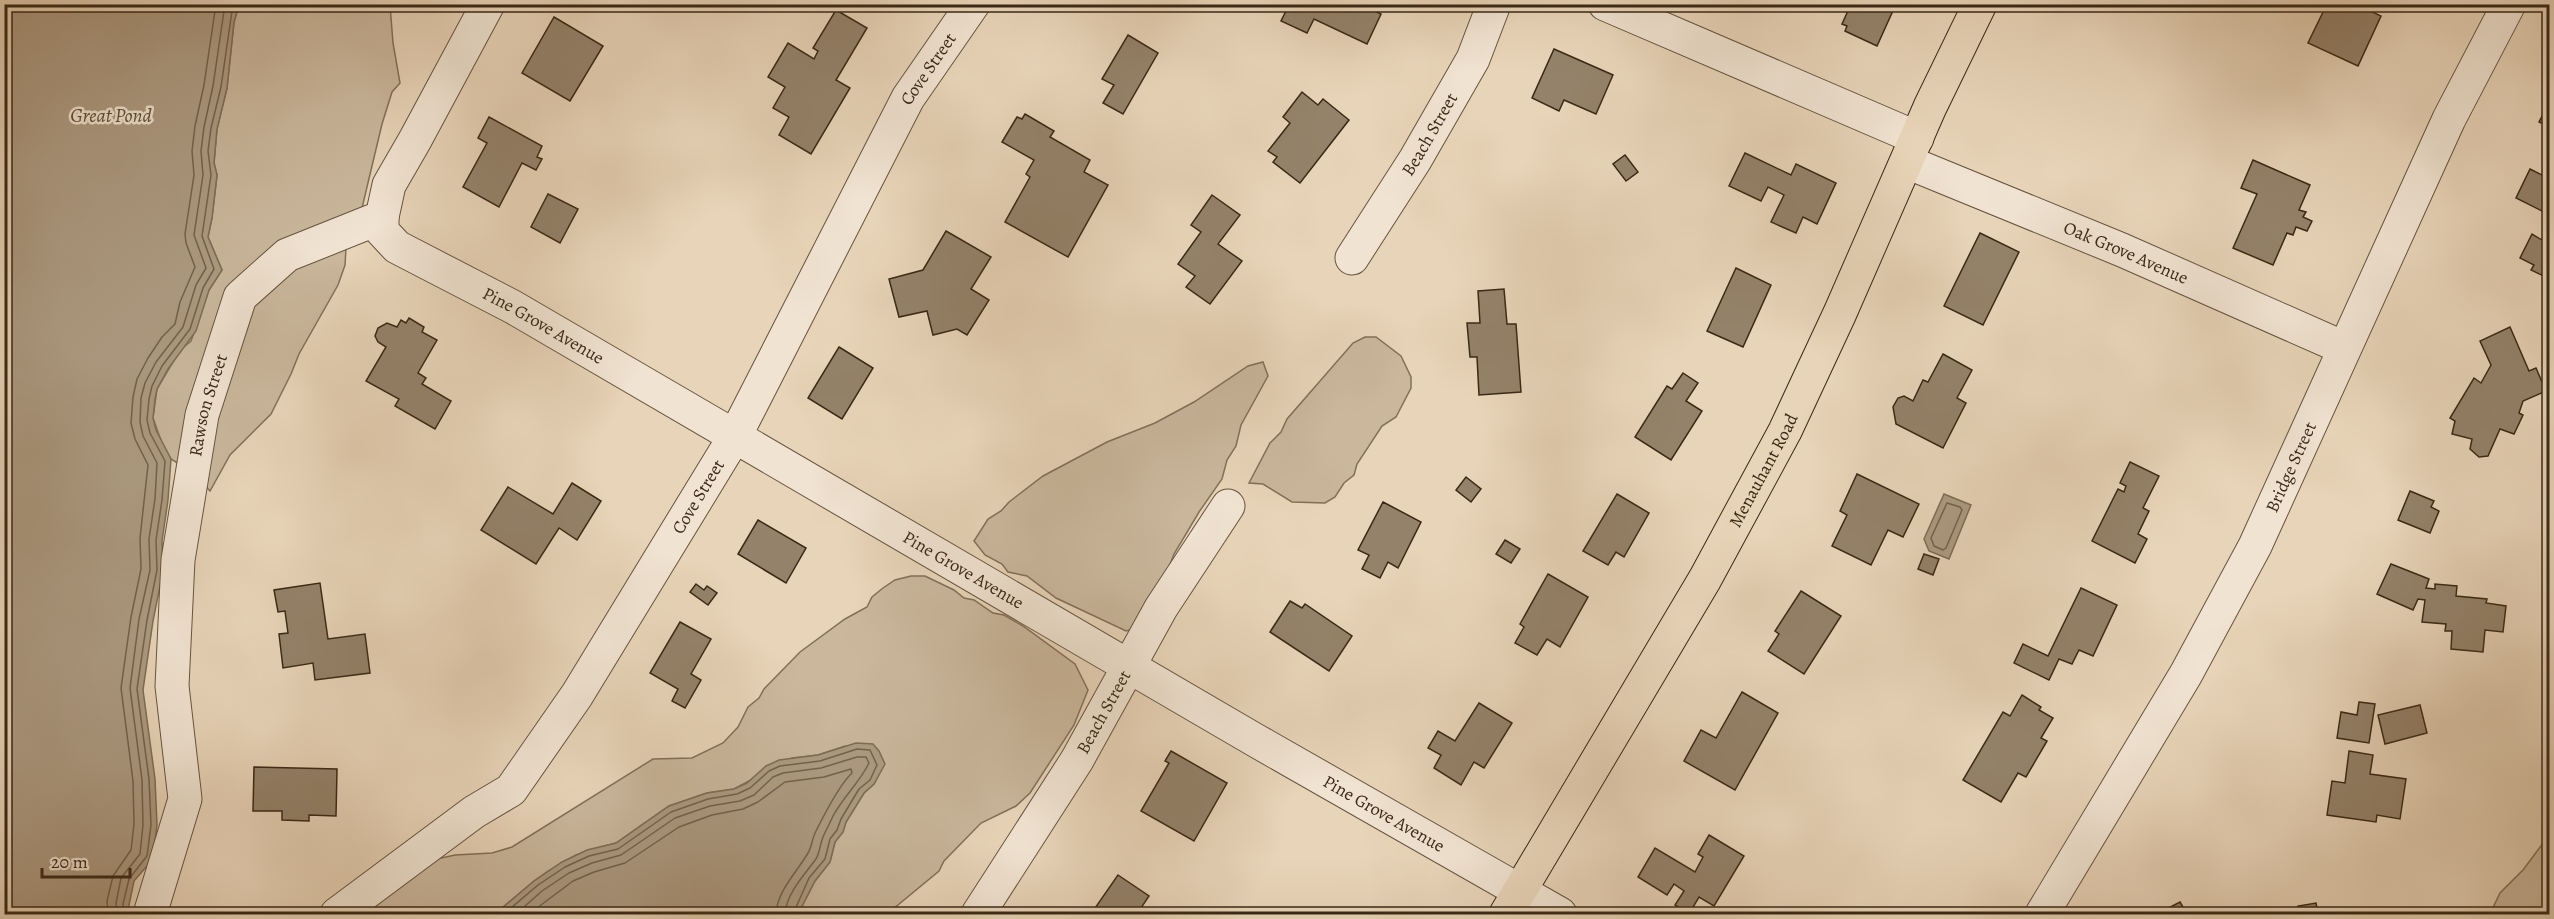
<svg xmlns="http://www.w3.org/2000/svg" width="2554" height="919" font-family="Alegreya,serif">
<style>
.green{fill:#cab79c;stroke:#827059;stroke-width:1.5}
.water{fill:#ac9a81;stroke:#7e6d56;stroke-width:1.5}
.lines{fill:none;stroke-linecap:round;stroke-linejoin:round}
.shore{stroke:#72624c;stroke-width:1.5}
.building{fill:#94826a;stroke:#392916;stroke-width:1.5}
.minor-casing{stroke:#65543e;stroke-width:35}
.major-casing{stroke:#392916;stroke-width:35}
.minor{stroke:#f0e3d1;stroke-width:33}
.major{stroke:#e8d4b8;stroke-width:33}
.labels{text-anchor:middle;stroke-width:5;stroke-linejoin:round;paint-order:stroke}
.street-label{font-size:18px;fill:#392916;stroke:#f0e3d1}
.water-label{font-size:20px;font-style:italic;fill:#5c4b36;stroke:#f0e3d1}
</style>
<rect width="100%" height="100%" fill="#e8d4b8"/>
<filter id="stains"><feTurbulence type="fractalNoise" baseFrequency=".00333" numOctaves="4"/><feColorMatrix values="0 0 0 0 .2 0 0 0 0 .09 0 0 0 0 .02 0 0 0 .5 -.17"/></filter>
<radialGradient id="worn" r=".72"><stop offset=".6" stop-color="#630" stop-opacity="0"/><stop offset="1" stop-color="#630" stop-opacity=".3"/></radialGradient>
<!-- green -->
<g class="green">
<polygon points="239,5 390,5 393,43 400,83 392,92 382,124 357,229 346,248 345,265 338,285 299,354 291,374 271,414 230,455 210,491 193,473 171,459 163,446 153,418 157,389 180,350 191,341 209,290 222,270 208,237 212,218 217,175 214,163 217,129 227,88 234,22"/>
<polygon points="1365,337 1376,337 1401,356 1411,377 1411,388 1396,417 1382,426 1357,464 1354,475 1344,483 1335,497 1325,503 1292,502 1263,484 1249,483 1270,443 1281,432 1287,419 1353,343"/>
<polygon points="1263,362 1268,376 1241,425 1236,446 1227,460 1222,479 1199,512 1174,554 1166,575 1137,628 1126,631 1056,598 1027,576 1008,572 1002,564 985,555 974,541 988,519 1001,511 1009,502 1043,476 1107,442 1155,423 1194,402 1248,366"/>
<polygon points="911,576 925,576 954,590 964,598 974,600 993,613 1004,615 1023,626 1075,664 1088,690 1074,725 1030,793 1016,806 981,823 944,861 939,871 887,914 798,914 815,881 830,862 835,842 843,832 846,822 864,793 874,784 884,764 845,746 818,755 792,758 734,789 707,793 669,806 616,843 576,855 547,872 534,881 495,914 328,914 432,860 455,855 492,853 512,847 653,759 692,758 723,743 738,727 748,707 759,698 764,689 800,652 845,619 867,607 872,597 883,588 895,580"/>
<polygon points="2549,835 2549,914 2490,914 2500,893 2523,870"/>
</g>
<!-- water -->
<g class="water">
<polygon points="5,5 239,5 234,22 227,88 217,129 214,163 217,175 212,218 208,237 222,270 209,290 196,331 168,369 157,389 155,399 153,418 156,430 171,459 168,500 162,541 163,571 153,621 143,690 155,779 157,825 153,859 134,881 129,905 130,914 5,914"/>
<polygon points="1944,494 1971,505 1949,559 1929,551 1924,539"/>
<polygon points="856,743 873,744 879,751 885,764 874,784 864,793 846,822 843,832 835,842 830,862 815,881 798,914 495,914 534,881 562,862 587,850 616,843 669,806 707,793 734,789 747,783 766,766 779,760 818,755"/>
</g>
<g class="lines">
<!-- shore -->
<g class="shore">
<polygon points="1947,503 1960,507 1962,510 1946,548 1943,550 1934,546 1931,538"/>
<polyline points="108,914 107,901 113,876 131,850 134,824 133,781 121,688 131,617 141,569 140,538 148,465 135,439 131,423 133,397 137,379 148,358 162,337 175,324 180,302 195,267 186,243 185,234 194,175 192,151 195,126 204,85 216,4"/>
<polyline points="117,914 116,903 121,878 140,854 143,825 142,780 130,688 139,619 150,570 149,539 155,499 157,463 143,436 140,422 141,398 145,383 156,362 183,327 196,285 206,268 194,235 203,175 201,151 204,127 213,86 225,4"/>
<polyline points="124,914 123,904 129,879 147,856 151,825 149,779 137,689 147,620 157,570 156,540 162,500 165,461 150,433 147,420 149,399 152,386 162,366 190,329 203,288 214,269 202,236 211,175 208,151 211,128 221,87 233,4"/>
<polyline points="504,914 538,885 565,867 589,856 618,849 671,812 708,799 737,794 750,788 769,771 780,766 820,761 857,749 870,750 877,765 870,780 859,789 841,819 837,830 830,839 825,859 809,878 793,914"/>
<path d="M516,914L542,891L569,873L592,863L621,855L675,818L710,806L740,801L754,795L773,777L783,773L821,768L857,757H866L869,763C860,782 843,797 833,816C830,823 826,830 823,837C820,844 820,852 816,859C805,874 786,894 785,914"/>
<path d="M529,914L573,881L594,872L625,863L679,827L712,815L743,809L758,802L785,782L824,777L851,769L852,773C839,785 824,815 816,831C812,838 812,847 808,853C797,872 777,891 776,914"/>
</g>
</g>
<!-- building -->
<g class="building">
<polygon points="1283,4 1361,4 1381,14 1367,44 1314,19 1307,33 1281,21 1288,7"/>
<polygon points="1851,4 1896,4 1877,46 1845,31 1847,26 1842,24"/>
<polygon points="2313,4 2371,4 2368,10 2381,16 2358,66 2308,43 2324,10"/>
<polygon points="836,10 867,28 836,80 850,88 811,154 779,135 789,117 773,108 785,87 768,77 788,43 814,59 818,51 813,48"/>
<polygon points="554,17 603,46 570,101 522,73"/>
<polygon points="1128,35 1158,53 1123,114 1103,103 1114,85 1102,79"/>
<polygon points="1554,49 1613,75 1596,114 1564,100 1559,111 1532,98"/>
<polygon points="1302,92 1318,105 1323,99 1349,120 1300,183 1273,162 1277,157 1268,151 1290,123 1283,117"/>
<polygon points="2550,101 2550,127 2539,122"/>
<polygon points="1025,114 1054,131 1050,137 1090,160 1084,172 1108,185 1068,257 1005,222 1030,177 1026,174 1034,160 1002,142 1017,117 1022,119"/>
<polygon points="489,117 542,146 537,157 542,159 536,170 522,163 499,207 463,187 487,143 478,138"/>
<polygon points="1745,153 1791,175 1796,164 1836,183 1817,224 1803,217 1796,233 1771,222 1784,195 1768,187 1761,201 1729,186"/>
<polygon points="1625,155 1638,172 1626,181 1613,164"/>
<polygon points="2253,160 2310,185 2299,210 2306,212 2303,217 2312,221 2307,231 2296,227 2293,235 2287,233 2273,265 2233,248 2257,194 2241,188"/>
<polygon points="2530,169 2550,179 2550,215 2516,198"/>
<polygon points="548,194 578,209 560,243 531,227"/>
<polygon points="1212,195 1240,215 1218,244 1242,261 1210,304 1186,287 1195,276 1178,264 1201,232 1191,225"/>
<polygon points="2550,225 2550,279 2531,270 2534,265 2520,258 2532,234 2542,240"/>
<polygon points="946,231 991,257 971,289 989,300 967,335 957,329 933,335 927,311 899,317 889,279 923,270"/>
<polygon points="1980,233 2019,252 1983,325 1944,306"/>
<polygon points="1736,268 1771,285 1743,347 1707,331"/>
<polygon points="1504,289 1507,324 1516,324 1521,392 1479,395 1477,357 1470,357 1467,323 1480,323 1478,291"/>
<polygon points="409,318 424,327 422,332 437,340 418,373 426,378 422,384 451,401 435,429 395,406 399,399 366,381 386,347 378,342 375,336 378,328 387,323 397,327 401,320 406,323"/>
<polygon points="2510,327 2529,371 2536,368 2546,391 2523,401 2519,413 2523,415 2514,434 2500,429 2488,456 2479,457 2470,449 2472,439 2452,434 2455,421 2450,418 2474,378 2481,383 2491,365 2480,341"/>
<polygon points="839,347 873,368 842,419 808,398"/>
<polygon points="1943,354 1972,370 1957,398 1966,403 1943,448 1896,424 1893,407 1898,398 1904,396 1913,401 1923,380 1928,382"/>
<polygon points="1683,373 1698,383 1686,401 1702,411 1671,460 1635,437 1667,386 1672,389"/>
<polygon points="2130,462 2159,476 2143,508 2149,511 2138,534 2147,539 2135,563 2092,541 2118,489 2124,492 2126,486 2120,483"/>
<polygon points="1857,474 1919,504 1903,537 1888,530 1871,565 1832,546 1847,515 1840,511"/>
<polygon points="1466,477 1481,489 1471,502 1456,490"/>
<polygon points="572,483 601,501 577,540 559,528 536,564 481,530 508,487 553,514"/>
<polygon points="2410,491 2434,501 2431,507 2439,511 2430,533 2398,520"/>
<polygon points="1617,494 1649,513 1624,557 1616,552 1608,565 1583,551"/>
<polygon points="1383,502 1421,522 1398,568 1388,562 1380,578 1362,569 1369,555 1358,550"/>
<polygon points="758,520 806,548 786,583 738,554"/>
<polygon points="1505,540 1520,549 1511,563 1496,554"/>
<polygon points="1924,554 1939,559 1933,575 1918,569"/>
<polygon points="2391,564 2429,579 2426,588 2435,589 2435,584 2457,586 2456,596 2487,599 2486,603 2506,606 2503,632 2485,630 2483,652 2451,649 2452,631 2445,631 2446,624 2422,622 2425,600 2418,599 2413,610 2377,594"/>
<polygon points="1548,574 1588,597 1560,647 1547,639 1537,655 1515,643 1524,627 1520,624"/>
<polygon points="320,583 328,639 365,634 370,673 315,680 313,663 283,668 279,634 288,633 285,611 278,612 274,590"/>
<polygon points="696,584 704,590 707,586 717,593 708,605 690,592"/>
<polygon points="2081,588 2117,605 2093,656 2079,650 2072,664 2059,659 2049,680 2014,663 2023,644 2048,656"/>
<polygon points="1801,591 1841,616 1804,674 1768,651 1779,634 1775,631"/>
<polygon points="1290,601 1302,608 1305,604 1352,636 1329,671 1270,632"/>
<polygon points="680,622 711,639 691,674 701,680 685,708 672,701 678,689 650,673"/>
<polygon points="1742,692 1778,713 1735,790 1684,761 1701,730 1716,738"/>
<polygon points="2022,695 2041,707 2039,710 2053,718 2041,738 2047,741 2026,777 2018,773 2001,802 1963,780 2003,712 2010,716"/>
<polygon points="2359,702 2375,704 2369,743 2337,738 2341,712 2357,715"/>
<polygon points="1479,703 1512,723 1484,768 1474,762 1461,785 1434,768 1441,755 1428,748 1438,731 1455,741"/>
<polygon points="2420,705 2427,733 2385,744 2378,715"/>
<polygon points="1171,751 1227,783 1194,841 1141,811 1169,763 1165,761"/>
<polygon points="2349,751 2373,755 2370,774 2406,779 2400,819 2377,815 2376,822 2327,815 2332,781 2345,783"/>
<polygon points="254,767 337,769 336,816 309,815 309,821 282,820 282,811 253,811"/>
<polygon points="1709,835 1744,856 1714,906 1699,897 1689,914 1675,905 1684,891 1674,884 1667,895 1638,877 1655,848 1695,872 1703,857 1698,854"/>
<polygon points="1118,875 1149,896 1137,914 1078,914 1082,908 1091,914"/>
<polygon points="2180,902 2187,914 2157,914"/>
<polygon points="2316,903 2318,914 2299,914 2298,906"/>
</g>
<g class="lines">
<!-- minor casing -->
<g class="minor-casing">
<g id="minor">
<polyline points="1605,4 1917,138"/>
<path id="s1" d="M1907,162L2122,250L2344,348"/>
<path id="s2" d="M382,217V231L397,247L513,307L1255,740L1560,914"/>
<path id="s3" d="M1352,258L1415,160L1473,59L1494,4"/>
<path id="s4" d="M150,914L185,799L172,686L178,560L202,415L240,297L287,255L382,217L389,185L415,140L488,4"/>
<path id="s5" d="M337,914L474,812L511,790L577,695L735,436L908,98L973,4"/>
<path id="s6" d="M978,914L1077,760L1161,608L1228,506"/>
<path id="s7" d="M2042,914L2186,674L2255,546L2449,119L2509,4"/>
</g>
</g>
<!-- major casing -->
<g class="major-casing">
<g id="major">
<path id="s8" d="M1506,914L1705,579L1785,431L1840,313L1930,107L1980,4"/>
</g>
</g>
<!-- minor -->
<use href="#minor" class="minor"/>
<!-- major -->
<use href="#major" class="major"/>
</g>
<g class="labels">
<!-- street labels -->
<g class="street-label">
<text dy="6" stroke="none"><textPath href="#s5" startOffset="1048">Cove Street</textPath></text>
<text dy="6" stroke="none"><textPath href="#s3" startOffset="146">Beach Street</textPath></text>
<text dy="6" stroke="none"><textPath href="#s1" startOffset="237">Oak Grove Avenue</textPath></text>
<text dy="6" stroke="none"><textPath href="#s2" startOffset="202">Pine Grove Avenue</textPath></text>
<text dy="6" stroke="none"><textPath href="#s4" startOffset="518">Rawson Street</textPath></text>
<text dy="6" stroke="none"><textPath href="#s7" startOffset="512">Bridge Street</textPath></text>
<text dy="6" stroke="none"><textPath href="#s8" startOffset="513">Menauhant Road</textPath></text>
<text dy="6" stroke="none"><textPath href="#s5" startOffset="562">Cove Street</textPath></text>
<text dy="6" stroke="none"><textPath href="#s2" startOffset="688">Pine Grove Avenue</textPath></text>
<text dy="6" stroke="none"><textPath href="#s6" startOffset="238">Beach Street</textPath></text>
<text dy="6" stroke="none"><textPath href="#s2" startOffset="1174">Pine Grove Avenue</textPath></text>
</g>
<!-- water labels -->
<g class="water-label">
<text x="111" y="122">Great Pond</text>
</g>
</g>
<!-- margin -->
<rect width="2554" height="919" fill="none" stroke="#e8d4b8" stroke-width="24"/>
<rect x="6" y="6" width="2542" height="907" fill="none" stroke="#392916" stroke-width="3"/>
<rect x="12" y="12" width="2530" height="895" fill="none" stroke="#392916" stroke-width="1.5"/>
<!-- scale -->
<path d="M42 868v9h88v-9" fill="none" stroke="#392916" stroke-width="3"/>
<text x="51" y="868" font-size="18" fill="#392916" stroke="#f0e3d1" stroke-width="4.5" paint-order="stroke">20 m</text>
<rect width="100%" height="100%" filter="url(#stains)"/>
<rect width="100%" height="100%" fill="url(#worn)"/>
</svg>
